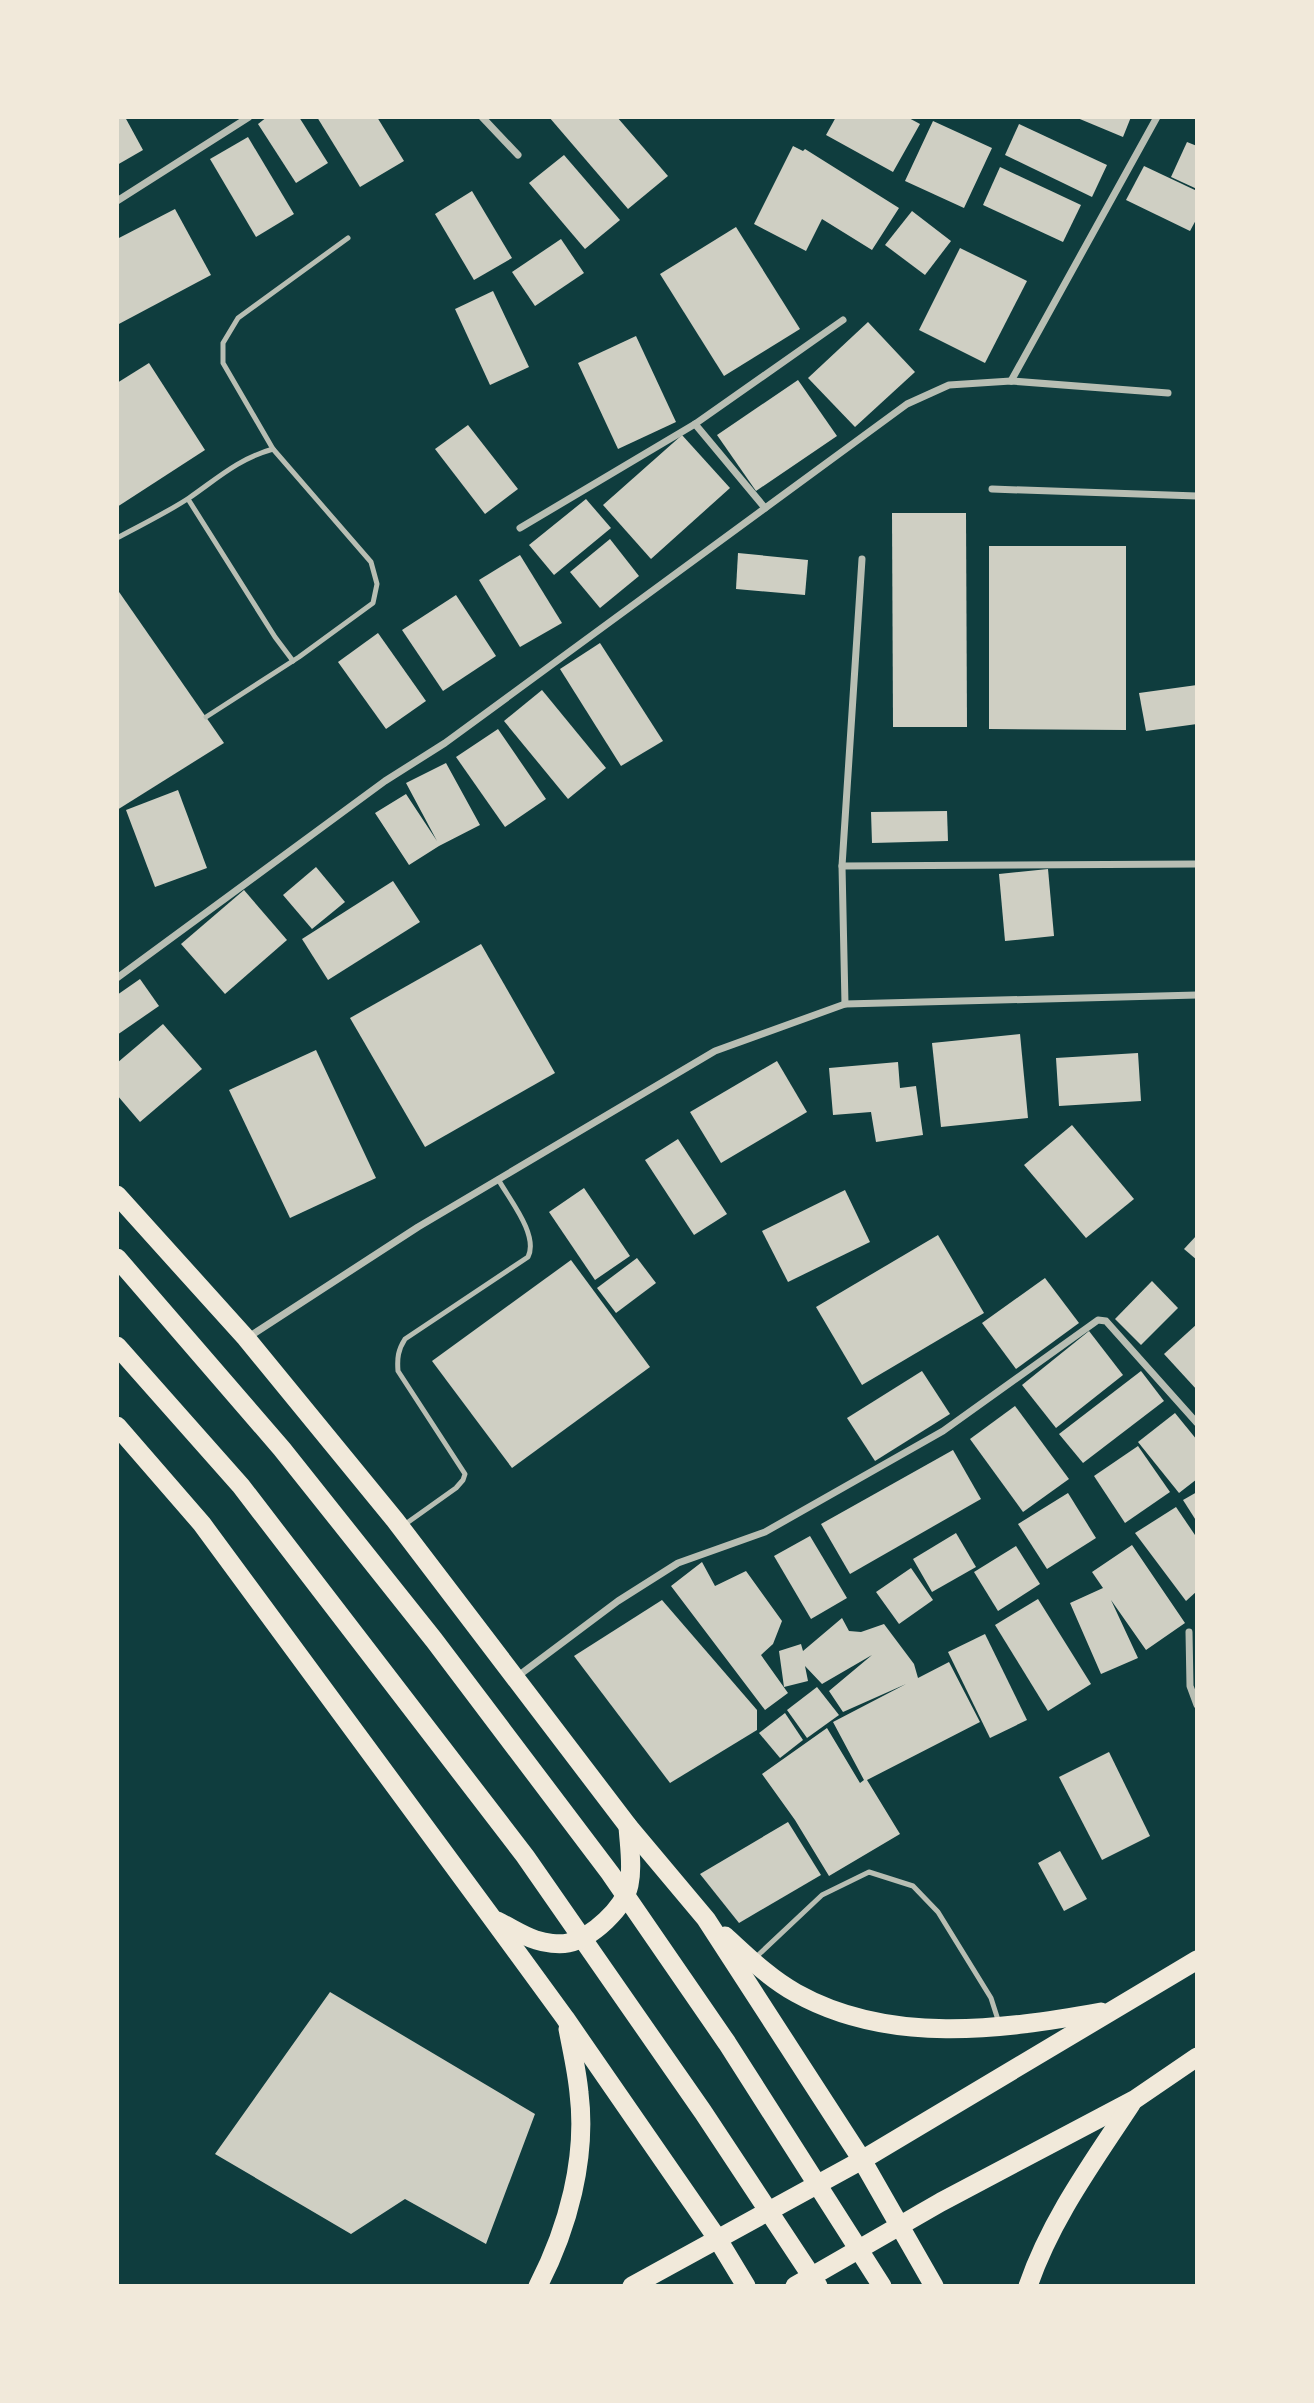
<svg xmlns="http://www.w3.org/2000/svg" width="1314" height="2403" font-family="'Archivo Narrow',sans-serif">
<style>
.building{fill:#cfcfc3}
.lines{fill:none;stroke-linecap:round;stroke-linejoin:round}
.service{stroke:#b8beb3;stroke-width:5}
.minor{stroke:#b8beb3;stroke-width:7}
.trunk{stroke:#f1e9da;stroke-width:19}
</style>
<rect width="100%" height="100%" fill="#0f3d3e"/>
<!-- building -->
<g class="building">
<polygon points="117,117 125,117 143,150 117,165"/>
<polygon points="267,117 299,117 328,163 296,183 258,124"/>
<polygon points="317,117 377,117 404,161 360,187"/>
<polygon points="549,117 617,117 668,176 628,209"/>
<polygon points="836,117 907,117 920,124 893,172 826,135"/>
<polygon points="1075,117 1131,117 1123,137"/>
<polygon points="933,121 992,148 964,208 905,181"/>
<polygon points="1019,124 1107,165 1092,197 1005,155"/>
<polygon points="248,137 294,214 256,237 210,159"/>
<polygon points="1187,142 1197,146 1197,189 1171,177"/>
<polygon points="793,146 803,151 805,149 899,208 872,250 822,219 806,251 754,224"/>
<polygon points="564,155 620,220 585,249 529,183"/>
<polygon points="1144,166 1197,191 1197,218 1190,231 1126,200"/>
<polygon points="1000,167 1081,205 1063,242 983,205"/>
<polygon points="472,191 512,258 474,280 435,214"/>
<polygon points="175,209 211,275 117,325 117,239"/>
<polygon points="912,211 951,241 925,275 885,245"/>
<polygon points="736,227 800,329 724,376 660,274"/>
<polygon points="561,239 584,273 535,306 512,272"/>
<polygon points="960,248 1027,281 985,363 919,330"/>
<polygon points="493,291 529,367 490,385 455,309"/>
<polygon points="868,322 915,372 855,427 808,378"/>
<polygon points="636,336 676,422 618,449 578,363"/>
<polygon points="149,363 205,450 117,507 117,383"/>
<polygon points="798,380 837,436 756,491 717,435"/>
<polygon points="468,425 518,489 485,514 435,449"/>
<polygon points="682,435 730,488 651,559 603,505"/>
<polygon points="586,499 611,528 554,575 529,545"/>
<polygon points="892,513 966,513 967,727 893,727"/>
<polygon points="610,539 639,576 600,608 570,572"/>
<polygon points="989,546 1126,546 1126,730 989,729"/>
<polygon points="738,553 808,560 805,595 736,589"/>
<polygon points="520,555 562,623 520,647 479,580"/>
<polygon points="117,589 224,743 117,810"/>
<polygon points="456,595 496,656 443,691 402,630"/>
<polygon points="378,633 426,701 386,729 338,662"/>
<polygon points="600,643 663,741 621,766 560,669"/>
<polygon points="1197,685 1197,724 1146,731 1139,693"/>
<polygon points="542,690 606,768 568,799 504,721"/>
<polygon points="498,729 546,799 505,827 456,757"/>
<polygon points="446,763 480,825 439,846 409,865 375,813 406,794 437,841 406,783"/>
<polygon points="178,790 207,868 155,887 126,810"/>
<polygon points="947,811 948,841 872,843 871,812"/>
<polygon points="316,867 345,902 312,929 283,895"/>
<polygon points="1048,869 1054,936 1005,941 999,874"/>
<polygon points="393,881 420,922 328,980 302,939"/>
<polygon points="244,890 287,940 225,994 181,944"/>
<polygon points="481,944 555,1073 425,1147 350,1018"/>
<polygon points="140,979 159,1006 117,1035 117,995"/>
<polygon points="163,1024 202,1069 140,1122 117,1095 117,1063"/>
<polygon points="1020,1034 1028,1118 941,1127 932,1043"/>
<polygon points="316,1050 376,1178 290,1218 229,1090"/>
<polygon points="1138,1053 1141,1101 1059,1106 1056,1058"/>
<polygon points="777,1061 807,1112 721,1163 690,1112"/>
<polygon points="898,1062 900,1088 916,1086 923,1135 876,1142 871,1112 833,1115 829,1068"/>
<polygon points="1072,1125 1134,1199 1086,1238 1024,1165"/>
<polygon points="678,1139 727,1214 694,1235 645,1160"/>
<polygon points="584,1188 630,1256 595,1280 549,1212"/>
<polygon points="845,1190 870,1242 788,1282 762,1231"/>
<polygon points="938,1235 984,1313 862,1385 816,1307"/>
<polygon points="1197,1235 1197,1260 1184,1249"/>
<polygon points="637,1258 656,1283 616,1313 597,1288"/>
<polygon points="571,1260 650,1367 512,1468 432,1361"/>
<polygon points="1045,1278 1079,1323 1016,1369 982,1323"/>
<polygon points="1152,1281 1178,1308 1141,1345 1115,1319"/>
<polygon points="1197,1324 1197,1390 1164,1354"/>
<polygon points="1089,1331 1123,1375 1056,1428 1022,1385"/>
<polygon points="922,1371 950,1414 875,1461 847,1418"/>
<polygon points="1141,1371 1164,1401 1083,1463 1059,1434"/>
<polygon points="1015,1406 1069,1479 1023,1512 970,1439"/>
<polygon points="1175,1413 1197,1440 1197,1479 1179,1493 1138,1442"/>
<polygon points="1138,1446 1170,1492 1125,1523 1094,1476"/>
<polygon points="953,1450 981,1499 850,1574 821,1524"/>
<polygon points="1197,1492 1197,1522 1183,1500"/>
<polygon points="1068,1493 1096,1538 1047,1569 1018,1524"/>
<polygon points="1176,1507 1197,1538 1197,1591 1186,1601 1135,1533"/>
<polygon points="956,1533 976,1567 932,1592 913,1559"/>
<polygon points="810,1536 847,1598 811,1619 774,1556"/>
<polygon points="1132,1545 1185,1623 1146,1650 1111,1600 1138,1658 1101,1674 1070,1603 1103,1588 1092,1572"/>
<polygon points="1016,1546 1040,1584 998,1611 974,1572"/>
<polygon points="702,1562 715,1586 746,1571 782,1621 773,1644 761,1655 788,1693 765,1710 671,1586"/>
<polygon points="911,1568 933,1600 899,1624 876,1592"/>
<polygon points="1038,1599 1091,1684 1048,1711 995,1625"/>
<polygon points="662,1600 757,1710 757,1730 670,1783 574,1656"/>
<polygon points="842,1618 849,1631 861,1632 884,1624 914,1664 918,1678 949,1662 980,1722 867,1780 900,1834 829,1876 795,1820 762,1774 827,1728 860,1783 864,1780 833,1722 906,1684 843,1712 829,1691 872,1655 822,1684 805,1666 808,1681 784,1687 779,1651 801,1644 803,1651"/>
<polygon points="985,1634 1027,1720 990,1738 948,1652"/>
<polygon points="817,1687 839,1715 807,1738 787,1710"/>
<polygon points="785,1713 803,1740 780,1758 759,1733"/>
<polygon points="1109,1752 1150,1836 1102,1860 1059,1777"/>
<polygon points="788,1822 821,1875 739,1923 700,1874"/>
<polygon points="1060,1851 1087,1899 1064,1911 1038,1863"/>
<polygon points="330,1992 535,2114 486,2244 405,2199 351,2234 215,2154"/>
</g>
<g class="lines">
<!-- service -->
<g class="service">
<polyline points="273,449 223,363 223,343 238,318 348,238"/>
<polyline points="188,499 275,637 293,661"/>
<path d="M117,538C141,525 166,513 189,498C218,478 238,459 273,449L371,562L377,584L373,603L299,657L206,717"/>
<path d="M404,1525L456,1488L463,1480L465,1474L398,1371C397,1358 398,1350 405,1339L528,1257C539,1235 509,1199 498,1179"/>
<polyline points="754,1959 822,1895 869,1872 913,1886 938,1912 991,1998 999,2023"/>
</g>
<!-- minor -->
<g class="minor">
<polyline points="482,117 518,155"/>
<polyline points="117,201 249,117"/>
<polyline points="1011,381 1157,117"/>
<polyline points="695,424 765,508"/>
<polyline points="992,489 1197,496"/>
<polyline points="520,528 695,424 843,320"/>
<polyline points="842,866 1197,864"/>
<polyline points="117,978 385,781 445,743 907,404 949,385 1011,381 1168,393"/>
<polyline points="845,1004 842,866 862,559"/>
<polyline points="247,1338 418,1227 715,1051 845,1004 1197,995"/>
<polyline points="1189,1632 1190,1686 1197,1705"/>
<polyline points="518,1676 618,1601 678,1563 765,1532 943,1431 1098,1320 1106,1321 1197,1423"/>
</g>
<!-- trunk -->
<g class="trunk">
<polyline points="117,1195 246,1338 395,1520 628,1826 706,1919 862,2160 934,2286"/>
<polyline points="117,1258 282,1449 434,1640 610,1873 727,2043 882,2286"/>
<polyline points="117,1346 241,1486 525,1856 703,2112 818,2286"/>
<polyline points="117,1426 202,1524 492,1918 565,2018 717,2238 746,2286"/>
<path d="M497,1921C510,1927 523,1936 536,1940C545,1943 559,1945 568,1943C592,1938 624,1908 629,1885C633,1866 629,1845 628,1826"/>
<path d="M725,1936C747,1956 769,1978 796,1993C889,2045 1001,2030 1101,2012"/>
<path d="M538,2286C568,2228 587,2158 579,2093C577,2071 572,2050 568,2029"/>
<polyline points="632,2286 862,2160 1197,1960"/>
<polyline points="795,2286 941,2202 1134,2100 1197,2057"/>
<path d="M1028,2286C1051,2219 1093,2162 1131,2104"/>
</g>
</g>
<!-- border -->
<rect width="1314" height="2403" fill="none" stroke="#f1e9da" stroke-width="238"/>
</svg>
